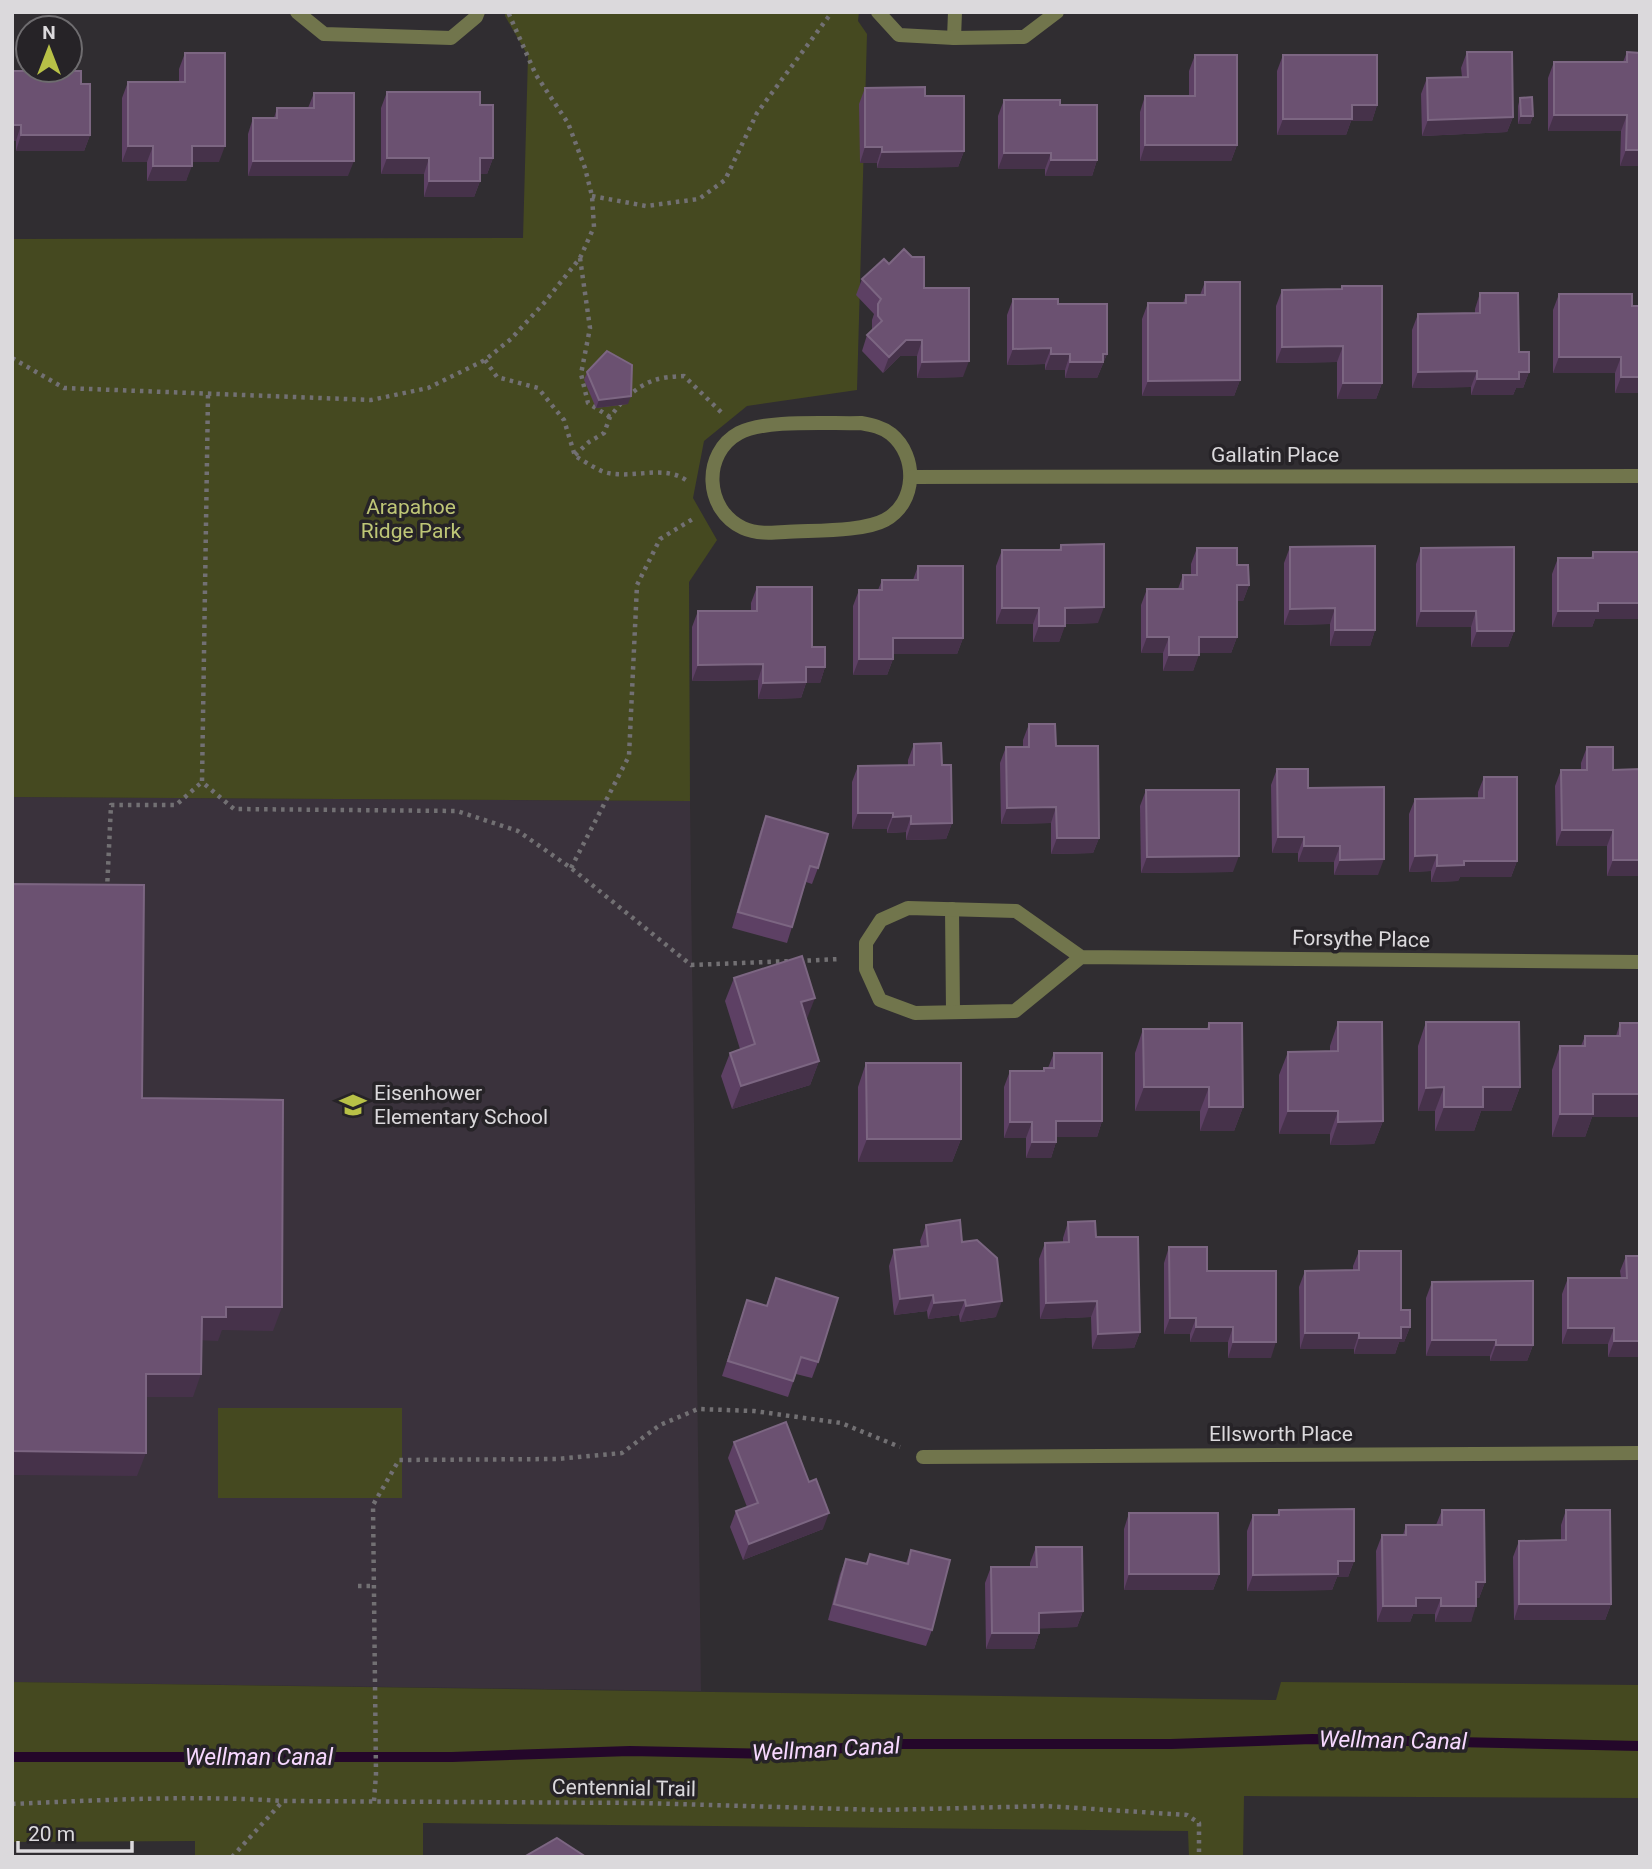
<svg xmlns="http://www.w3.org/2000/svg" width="1652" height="1869" font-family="Roboto,sans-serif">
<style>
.built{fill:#3a323c}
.park{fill:#454920}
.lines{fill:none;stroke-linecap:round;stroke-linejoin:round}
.stream{stroke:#24072a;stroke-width:10}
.path{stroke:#727073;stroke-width:4.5;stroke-dasharray:3.5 5;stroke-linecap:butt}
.lane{stroke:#71754c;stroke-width:14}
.street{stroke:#71754c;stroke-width:14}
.wall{fill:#5d4064}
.shaded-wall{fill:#46324a}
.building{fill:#6b5171;stroke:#7c6682;stroke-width:2}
.labels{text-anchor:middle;stroke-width:7;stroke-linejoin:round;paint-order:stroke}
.street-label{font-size:21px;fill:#dbd9dc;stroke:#262327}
.park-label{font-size:21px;fill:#bec676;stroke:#262327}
.poi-label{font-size:21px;fill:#dbd9dc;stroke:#262327;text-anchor:start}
.water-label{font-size:23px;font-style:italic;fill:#f7d8ff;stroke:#262327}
</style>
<rect width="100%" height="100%" fill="#302d31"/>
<!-- built -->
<polygon class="built" points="12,797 690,801 701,1691 12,1682"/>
<!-- park -->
<g class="park">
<polygon points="505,12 859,12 858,21 867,34 857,390 747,406 704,441 693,498 717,540 689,582 690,801 12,797 12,239 523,238 528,56 505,16"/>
<rect x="218" y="1408" width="184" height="90"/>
<polygon points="12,1682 1276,1700 1281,1682 1640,1685 1640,1798 1244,1796 1243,1857 1189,1857 1188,1831 423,1823 423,1857 195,1857 195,1841 12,1842"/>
</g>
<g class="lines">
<!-- stream -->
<polyline class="stream" points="12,1757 452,1757 630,1751 777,1754 888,1744 1171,1744 1312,1739 1640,1746"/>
<!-- path -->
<g class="path">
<polyline points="592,196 646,206 699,199 725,180 757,113 832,12"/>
<polyline points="580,258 590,328 581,374 588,403 610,417"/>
<polyline points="12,358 64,388 371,400 428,388 485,360 511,339 544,303 580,258 594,227 592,196 585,168 568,123 536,75 508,12"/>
<path d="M485,360L497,377L538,388L564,420L575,456C584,461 594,468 604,472C631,480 662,464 686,480"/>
<polyline points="208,395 202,782 234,809 457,811 518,831 571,868 691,965 791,961"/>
<path d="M627,397C647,380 658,377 684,376L723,414"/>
<polyline points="575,455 589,442 604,433 610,417 621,403"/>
<polyline points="571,868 629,756 637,585 660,539 696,517"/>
<polyline points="107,890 111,805 176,805 202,782"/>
<polyline points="799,961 840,959"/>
<polyline points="358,1586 374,1586"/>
<polyline points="374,1801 376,1774 373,1505 399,1460 557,1459 622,1453 660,1425 698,1409 754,1411 841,1423 900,1447"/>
<path d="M12,1804C103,1800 193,1795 283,1801L645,1803L882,1810L1046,1806L1187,1815L1199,1823V1857"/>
<polyline points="232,1857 283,1801"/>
</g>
<!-- lane -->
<g class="lane">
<polyline points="954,38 955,12"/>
<polyline points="952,909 953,1012"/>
</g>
<!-- street -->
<g class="street">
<polyline points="297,12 324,34 451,38 476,17 478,12"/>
<polyline points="878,12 899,35 954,38 1024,37 1057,12"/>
<path d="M861,423C872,425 882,427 891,434C918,456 917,503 885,520C863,532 812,530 785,532C771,533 756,534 743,528C704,510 702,453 739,433C764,419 831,424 861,423Z"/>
<polyline points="911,477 1640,476"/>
<polyline points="1081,957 1015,1011 915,1013 880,1000 866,969 866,943 881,920 908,908 1016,911 1081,957 1640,962"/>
<polyline points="923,1457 1640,1453"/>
</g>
</g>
<!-- wall -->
<g class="wall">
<polygon points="1467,52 1513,117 1507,132 1422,136 1421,94 1427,78 1462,77 1461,68"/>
<polygon points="1627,52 1640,166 1620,166 1621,131 1548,131 1548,78 1554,62 1623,62"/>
<polygon points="185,53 219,162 192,162 186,181 147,181 147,162 122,162 122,98 128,82 179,82 179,69"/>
<polygon points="1195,55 1237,145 1231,161 1140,161 1140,112 1145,96 1189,96 1189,71"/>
<polygon points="1283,55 1377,105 1372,121 1351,121 1346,135 1277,135 1277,71"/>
<polygon points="12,71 81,84 90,135 84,151 16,151 16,141 12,141"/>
<polygon points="865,88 925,96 964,151 958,167 877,168 877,163 860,163 859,104"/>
<polygon points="387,92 480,105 493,158 487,174 480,174 480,181 474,197 424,197 424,174 381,174 381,108"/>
<polygon points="314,93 348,176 248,176 248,134 253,118 274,118 277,108 308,108"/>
<polygon points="1520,98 1533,116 1530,124 1518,124 1518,106"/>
<polygon points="1004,100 1060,105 1097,160 1092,176 1045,176 1045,169 998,169 998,116"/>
<polygon points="889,264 924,288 963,377 917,378 917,356 900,356 883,373 862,351 867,335 872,331 872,320 874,314 856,295 862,279"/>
<polygon points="1205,282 1240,380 1234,396 1142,396 1142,319 1148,303 1183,303 1186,295 1200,295"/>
<polygon points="1342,286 1382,383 1376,399 1337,399 1337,362 1276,363 1276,306 1282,290 1341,289"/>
<polygon points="1480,293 1519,352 1529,372 1523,388 1516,388 1513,395 1471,395 1471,387 1412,388 1412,330 1418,314 1475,313 1475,309"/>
<polygon points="1559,294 1632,306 1640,393 1615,393 1615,373 1553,373 1553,310"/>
<polygon points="1013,299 1058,304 1107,354 1097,378 1065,378 1065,370 1045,370 1045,364 1007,365 1007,315"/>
<polygon points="587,372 628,404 596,408 584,380"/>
<polygon points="1061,545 1098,623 1065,624 1059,642 1033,642 1033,624 996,624 996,566 1002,550 1059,550"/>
<polygon points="1290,547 1375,630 1370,646 1330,646 1330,624 1284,625 1284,563"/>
<polygon points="1197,548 1237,565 1249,585 1243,601 1237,601 1237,637 1231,653 1199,653 1193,671 1163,671 1163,653 1141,653 1141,605 1147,589 1178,589 1183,575 1191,575 1191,564"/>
<polygon points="1421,548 1514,631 1508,647 1471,647 1471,627 1416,627 1416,564"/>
<polygon points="1593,552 1640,619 1595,619 1592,627 1552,627 1552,574 1558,558 1591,558"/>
<polygon points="918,566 963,638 957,654 893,654 893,659 887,675 853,675 853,606 859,590 878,590 882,580 913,580"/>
<polygon points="757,587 812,647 825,667 820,683 806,683 801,698 758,699 758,680 692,681 692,627 698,611 751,611 751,603"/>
<polygon points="1029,724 1056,746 1099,838 1093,853 1051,854 1051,823 1001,824 1000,763 1006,747 1023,747 1023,740"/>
<polygon points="914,744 942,765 952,823 946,839 906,840 906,832 887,833 887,829 852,829 852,782 858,766 908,765 908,760"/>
<polygon points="1587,747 1613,770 1640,876 1607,876 1607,846 1556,846 1555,786 1561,770 1581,770 1581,763"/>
<polygon points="1277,769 1308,788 1378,875 1334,875 1334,862 1298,862 1298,853 1272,853 1271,785"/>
<polygon points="1484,777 1517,861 1511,877 1460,877 1458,881 1431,882 1431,871 1409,872 1409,814 1415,799 1478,798 1478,792"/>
<polygon points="1146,790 1233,872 1141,873 1140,806"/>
<polygon points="766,816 818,868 812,884 806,882 787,943 732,928 760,832"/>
<polygon points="734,978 806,1021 819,1061 810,1085 732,1109 721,1076 730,1053 740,1049 725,1001"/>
<polygon points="1338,1022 1383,1121 1374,1144 1330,1145 1330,1134 1279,1134 1279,1075 1288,1052 1330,1051 1330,1046"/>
<polygon points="1426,1022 1520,1087 1511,1111 1481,1111 1474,1131 1435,1131 1435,1111 1418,1111 1418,1046"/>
<polygon points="1209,1023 1243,1107 1234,1131 1200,1131 1200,1111 1135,1111 1135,1053 1143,1029 1207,1029"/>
<polygon points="1620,1023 1640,1117 1592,1117 1585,1137 1552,1137 1552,1070 1560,1046 1581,1046 1585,1036 1616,1036"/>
<polygon points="1054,1053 1102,1121 1097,1137 1056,1137 1056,1142 1051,1158 1026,1158 1026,1138 1004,1138 1004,1087 1010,1071 1043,1071 1044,1068 1048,1068"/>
<polygon points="866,1063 961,1139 952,1162 858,1162 858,1087"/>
<polygon points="1068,1222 1096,1237 1140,1332 1134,1348 1092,1349 1091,1317 1040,1319 1039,1259 1045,1243 1063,1243 1063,1238"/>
<polygon points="926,1225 962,1242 996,1317 960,1322 959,1315 928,1319 927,1311 894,1315 889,1266 894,1250 921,1246 920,1241"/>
<polygon points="1169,1247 1207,1271 1271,1358 1228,1358 1228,1342 1190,1342 1190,1334 1164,1334 1164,1263"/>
<polygon points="1359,1251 1401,1310 1410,1327 1404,1342 1399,1342 1395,1354 1354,1354 1354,1349 1300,1349 1299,1287 1305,1271 1353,1270 1353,1266"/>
<polygon points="1626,1256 1640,1357 1608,1357 1608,1344 1562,1344 1562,1294 1568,1278 1621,1278 1620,1271"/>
<polygon points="776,1278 818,1362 812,1378 796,1374 788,1397 722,1376 747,1300 766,1306"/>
<polygon points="1432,1282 1533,1345 1527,1361 1490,1361 1490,1356 1426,1356 1426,1298"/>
<polygon points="734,1442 809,1482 823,1529 743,1560 730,1527 736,1511 747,1507 728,1458"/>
<polygon points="1279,1510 1354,1561 1348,1577 1337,1577 1332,1590 1247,1591 1247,1531 1253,1515 1277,1515"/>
<polygon points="1442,1510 1485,1582 1479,1598 1476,1598 1471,1622 1435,1622 1435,1614 1413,1614 1410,1622 1377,1622 1376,1551 1382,1535 1403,1535 1406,1525 1436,1525"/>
<polygon points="1566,1510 1611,1604 1605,1620 1514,1620 1513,1557 1519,1541 1561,1540 1561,1525"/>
<polygon points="1129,1513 1219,1574 1213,1590 1124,1590 1124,1529"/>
<polygon points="1036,1547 1083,1611 1077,1627 1039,1628 1039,1633 1034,1649 986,1649 985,1583 991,1567 1030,1567 1030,1563"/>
<polygon points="911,1550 932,1630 926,1646 828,1620 840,1574 846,1559 866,1563 870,1554 906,1563"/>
</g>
<!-- shaded-wall -->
<g class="shaded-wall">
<polygon points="1352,105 1377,105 1372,121 1351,121 1346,135 1277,135 1283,119"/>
<polygon points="1554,115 1627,115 1621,131 1548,131"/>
<polygon points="1521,116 1533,116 1530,124 1518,124"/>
<polygon points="1513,117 1507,132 1422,136 1428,120"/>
<polygon points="12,125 21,125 16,141 12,141"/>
<polygon points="21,135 90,135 84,151 16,151"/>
<polygon points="1145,145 1237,145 1231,161 1140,161"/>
<polygon points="128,146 153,146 147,162 122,162"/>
<polygon points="192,146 225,146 219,162 186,162"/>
<polygon points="865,147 882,147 877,163 860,163"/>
<polygon points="1626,150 1640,150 1640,166 1620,166"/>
<polygon points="964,151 958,167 877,168 882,152"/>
<polygon points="1004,153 1051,153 1045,169 998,169"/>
<polygon points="387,158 429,158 424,174 381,174"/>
<polygon points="480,158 493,158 487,174 474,174"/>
<polygon points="1051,160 1097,160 1092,176 1045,176"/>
<polygon points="253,161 354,161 348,176 248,176"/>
<polygon points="153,166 192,166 186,181 147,181"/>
<polygon points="429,181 480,181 474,197 424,197"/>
<polygon points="906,340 922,340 917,356 900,356 883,373 889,357"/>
<polygon points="1343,346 1337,362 1276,363 1282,347"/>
<polygon points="1051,348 1045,364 1007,365 1013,349"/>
<polygon points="1051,354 1070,354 1065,370 1045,370"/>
<polygon points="1103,354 1107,354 1097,378 1065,378 1070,362"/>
<polygon points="1559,357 1621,357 1615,373 1553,373"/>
<polygon points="969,361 963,377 917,378 922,362"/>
<polygon points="1477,371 1471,387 1412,388 1418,372"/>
<polygon points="1519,372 1529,372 1523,388 1516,388 1513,395 1471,395 1477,379"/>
<polygon points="1621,377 1640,377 1640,393 1615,393"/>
<polygon points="1240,380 1234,396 1142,396 1148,381"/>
<polygon points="1343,383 1382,383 1376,399 1337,399"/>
<polygon points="631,396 628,404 596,408 599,400"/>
<polygon points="1237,585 1249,585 1243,601 1231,601"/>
<polygon points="1598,603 1640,603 1640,619 1595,619 1592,627 1552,627 1558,611"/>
<polygon points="1104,607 1098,623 1059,624 1065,608"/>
<polygon points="1002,608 1039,608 1033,624 996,624"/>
<polygon points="1335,608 1330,624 1284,625 1290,609"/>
<polygon points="1421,611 1476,611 1471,627 1416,627"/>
<polygon points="1039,626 1065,626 1059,642 1033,642"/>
<polygon points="1335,630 1375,630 1370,646 1330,646"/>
<polygon points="1477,631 1514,631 1508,647 1471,647"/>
<polygon points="1147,637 1169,637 1163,653 1141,653"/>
<polygon points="1199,637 1237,637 1231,653 1193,653"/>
<polygon points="893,638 963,638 957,654 887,654"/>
<polygon points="1169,655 1199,655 1193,671 1163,671"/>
<polygon points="859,659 893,659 887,675 853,675"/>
<polygon points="763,664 758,680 692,681 698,665"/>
<polygon points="806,667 825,667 820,683 806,683 801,698 758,699 763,683"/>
<polygon points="1056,807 1051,823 1001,824 1007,808"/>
<polygon points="858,813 893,813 887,829 852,829"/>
<polygon points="911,816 906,832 887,833 893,817"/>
<polygon points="952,823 946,839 906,840 911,824"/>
<polygon points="1562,830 1613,830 1607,846 1556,846"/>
<polygon points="1278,837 1304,837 1298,853 1272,853"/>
<polygon points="1057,838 1099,838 1093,853 1051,854"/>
<polygon points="1304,846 1340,846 1334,862 1298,862"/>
<polygon points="1437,855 1431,871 1409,872 1415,856"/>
<polygon points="1239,856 1233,872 1141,873 1147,857"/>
<polygon points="1384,859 1378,875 1334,875 1340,860"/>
<polygon points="1613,860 1640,860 1640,876 1607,876"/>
<polygon points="1464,861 1517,861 1511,877 1460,877 1458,881 1431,882 1437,866"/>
<polygon points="815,998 806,1021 801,1002"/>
<polygon points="819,1061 810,1085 732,1109 741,1086"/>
<polygon points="1144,1087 1209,1087 1200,1111 1135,1111"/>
<polygon points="1444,1087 1435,1111 1418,1111 1426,1088"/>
<polygon points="1483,1087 1520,1087 1511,1111 1481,1111 1474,1131 1435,1131 1444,1107"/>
<polygon points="1593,1094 1640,1094 1640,1117 1592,1117 1585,1137 1552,1137 1560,1114"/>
<polygon points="1209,1107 1243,1107 1234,1131 1200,1131"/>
<polygon points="1288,1111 1338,1111 1330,1134 1279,1134"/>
<polygon points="1056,1121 1102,1121 1097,1137 1051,1137"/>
<polygon points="1383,1121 1374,1144 1330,1145 1338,1122"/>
<polygon points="1010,1122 1032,1122 1026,1138 1004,1138"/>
<polygon points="867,1139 961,1139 952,1162 858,1162"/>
<polygon points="1032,1142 1056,1142 1051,1158 1026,1158"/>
<polygon points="933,1295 927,1311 894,1315 900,1299"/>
<polygon points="965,1300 959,1315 928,1319 934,1303"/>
<polygon points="1002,1301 996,1317 960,1322 966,1306"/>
<polygon points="1097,1301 1091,1317 1040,1319 1046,1303"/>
<polygon points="226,1307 282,1307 273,1331 222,1330 218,1341 194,1340 202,1317"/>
<polygon points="1170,1318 1196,1318 1190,1334 1164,1334"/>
<polygon points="1196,1327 1233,1327 1228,1342 1190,1342"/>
<polygon points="1401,1327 1410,1327 1404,1342 1399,1342 1395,1354 1354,1354 1359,1338"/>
<polygon points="1568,1328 1614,1328 1608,1344 1562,1344"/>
<polygon points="1140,1332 1134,1348 1092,1349 1098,1334"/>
<polygon points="1305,1333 1359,1333 1354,1349 1300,1349"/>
<polygon points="1432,1340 1496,1340 1490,1356 1426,1356"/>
<polygon points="1614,1341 1640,1341 1640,1357 1608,1357"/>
<polygon points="1233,1342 1276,1342 1271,1358 1228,1358"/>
<polygon points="1496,1345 1533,1345 1527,1361 1490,1361"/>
<polygon points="146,1374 201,1374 193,1397 137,1397"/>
<polygon points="12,1451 146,1453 137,1476 12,1475"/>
<polygon points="829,1513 823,1529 743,1560 749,1544"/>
<polygon points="1338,1561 1354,1561 1348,1577 1337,1577 1332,1590 1247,1591 1253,1575"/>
<polygon points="1129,1574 1219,1574 1213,1590 1124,1590"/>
<polygon points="1476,1582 1485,1582 1479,1598 1470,1598"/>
<polygon points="1416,1598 1441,1598 1435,1614 1413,1614 1410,1622 1377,1622 1383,1606"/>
<polygon points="1519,1604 1611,1604 1605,1620 1514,1620"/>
<polygon points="1441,1606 1476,1606 1471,1622 1435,1622"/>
<polygon points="1083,1611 1077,1627 1033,1629 1039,1613"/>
<polygon points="992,1633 1039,1633 1034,1649 986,1649"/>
</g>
<!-- building -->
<g class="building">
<polygon points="1467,52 1512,52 1513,117 1428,120 1427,78 1468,77"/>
<polygon points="1627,52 1640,53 1640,150 1626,150 1627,115 1554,115 1554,62 1627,62"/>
<polygon points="185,53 225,53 225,146 192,146 192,166 153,166 153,146 128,146 128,82 185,82"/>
<polygon points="1195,55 1237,55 1237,145 1145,145 1145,96 1195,96"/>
<polygon points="1283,55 1377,55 1377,105 1352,105 1352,119 1283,119"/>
<polygon points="12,71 81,71 81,84 90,84 90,135 21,135 21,125 12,125"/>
<polygon points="925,87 925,96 964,96 964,151 882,152 882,147 865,147 865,88"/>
<polygon points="387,92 480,92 480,105 493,105 493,158 480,158 480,181 429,181 429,158 387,158"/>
<polygon points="314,93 354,93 354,161 253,161 253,118 277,118 277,108 314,108"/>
<polygon points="1532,97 1533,116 1521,116 1520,98"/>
<polygon points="1004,100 1060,100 1060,105 1097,105 1097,160 1051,160 1051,153 1004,153"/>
<polygon points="904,249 912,257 924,257 924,288 969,288 969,361 922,362 922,340 906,340 889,357 867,335 882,321 878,316 878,304 881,299 862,279 884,259 889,264"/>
<polygon points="1205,282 1240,282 1240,380 1148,381 1148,303 1186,303 1186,295 1205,295"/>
<polygon points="1342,286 1382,286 1382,383 1343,383 1343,346 1282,347 1282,290 1342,289"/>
<polygon points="1480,293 1518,293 1519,352 1529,352 1529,372 1519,372 1519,379 1477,379 1477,371 1418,372 1418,314 1480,313"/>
<polygon points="1559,294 1632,294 1632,306 1640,306 1640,377 1621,377 1621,357 1559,357"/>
<polygon points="1013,299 1058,299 1058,304 1107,304 1107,354 1103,354 1103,362 1070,362 1070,354 1051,354 1051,348 1013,349"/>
<polygon points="607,351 632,365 631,396 599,400 587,372"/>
<polygon points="1104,544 1104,607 1065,608 1065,626 1039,626 1039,608 1002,608 1002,550 1061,550 1061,545"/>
<polygon points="1375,546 1375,630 1335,630 1335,608 1290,609 1290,547"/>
<polygon points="1514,547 1514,631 1477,631 1476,611 1421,611 1421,548"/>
<polygon points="1197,548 1237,548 1237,565 1248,565 1249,585 1237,585 1237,637 1199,637 1199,655 1169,655 1169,637 1147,637 1147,589 1183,589 1183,575 1197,575"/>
<polygon points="1593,552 1640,552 1640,603 1598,603 1598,611 1558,611 1558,558 1593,558"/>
<polygon points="918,566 963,566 963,638 893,638 893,659 859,659 859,590 882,590 882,580 918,580"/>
<polygon points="757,587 812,587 812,647 825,647 825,667 806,667 806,682 763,683 763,664 698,665 698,611 757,611"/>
<polygon points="1029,724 1055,724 1056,746 1098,746 1099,838 1057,838 1056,807 1007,808 1006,747 1029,747"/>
<polygon points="941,743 942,765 951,765 952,823 911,824 911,816 893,817 893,813 858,813 858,766 914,765 914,744"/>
<polygon points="1587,747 1613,747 1613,770 1640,769 1640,860 1613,860 1613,830 1562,830 1561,770 1587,770"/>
<polygon points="1277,769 1308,769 1308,788 1384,787 1384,859 1340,860 1340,846 1304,846 1304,837 1278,837"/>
<polygon points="1484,777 1517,777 1517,861 1464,861 1464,865 1437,866 1437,855 1415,856 1415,799 1484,798"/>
<polygon points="1146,790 1239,790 1239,856 1147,857"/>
<polygon points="766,816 828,834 818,868 810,866 792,927 738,912"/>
<polygon points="12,884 144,885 142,1098 283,1100 282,1307 226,1307 226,1317 202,1317 201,1374 146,1374 146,1453 12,1451"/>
<polygon points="802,956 815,998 801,1002 819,1061 741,1086 730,1053 755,1044 734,978"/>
<polygon points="1338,1022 1382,1022 1383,1121 1338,1122 1338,1111 1288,1111 1288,1052 1338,1051"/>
<polygon points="1426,1022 1519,1022 1520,1087 1483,1087 1483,1107 1444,1107 1444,1087 1426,1088"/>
<polygon points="1209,1023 1242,1023 1243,1107 1209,1107 1209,1087 1144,1087 1143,1029 1209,1029"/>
<polygon points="1620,1023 1640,1023 1640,1094 1593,1094 1593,1114 1560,1114 1560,1046 1585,1046 1585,1036 1620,1036"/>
<polygon points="1054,1053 1102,1053 1102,1121 1056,1121 1056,1142 1032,1142 1032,1122 1010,1122 1010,1071 1044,1071 1044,1068 1054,1068"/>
<polygon points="866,1063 961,1063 961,1139 867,1139"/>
<polygon points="960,1220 962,1242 977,1240 997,1258 1002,1301 966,1306 965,1300 934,1303 933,1295 900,1299 894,1250 928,1246 926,1225"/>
<polygon points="1095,1221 1096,1237 1138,1237 1140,1332 1098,1334 1097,1301 1046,1303 1045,1243 1069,1242 1068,1222"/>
<polygon points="1169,1247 1207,1247 1207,1271 1276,1271 1276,1342 1233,1342 1233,1327 1196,1327 1196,1318 1170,1318"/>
<polygon points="1359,1251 1401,1251 1401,1310 1410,1310 1410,1327 1401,1327 1401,1338 1359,1338 1359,1333 1305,1333 1305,1271 1359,1270"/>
<polygon points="1626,1256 1640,1256 1640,1341 1614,1341 1614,1328 1568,1328 1568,1278 1627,1278"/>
<polygon points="776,1278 838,1298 818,1362 801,1357 793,1381 728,1361 747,1300 767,1306"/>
<polygon points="1533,1281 1533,1345 1496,1345 1496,1340 1432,1340 1432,1282"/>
<polygon points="786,1422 809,1482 816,1479 829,1513 749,1544 736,1511 758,1503 734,1442"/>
<polygon points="1354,1509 1354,1561 1338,1561 1338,1574 1253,1575 1253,1515 1279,1515 1279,1510"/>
<polygon points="1442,1510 1484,1510 1485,1582 1476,1582 1476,1606 1441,1606 1441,1598 1416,1598 1416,1606 1383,1606 1382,1535 1406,1535 1406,1525 1442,1525"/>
<polygon points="1566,1510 1610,1510 1611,1604 1519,1604 1519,1541 1566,1540"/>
<polygon points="1129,1513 1218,1513 1219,1574 1129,1574"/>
<polygon points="1036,1547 1082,1547 1083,1611 1039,1613 1039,1633 992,1633 991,1567 1037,1567"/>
<polygon points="911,1550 950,1560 932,1630 834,1604 846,1559 867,1564 870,1554 908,1564"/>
<polygon points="557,1838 586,1857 524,1857"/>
</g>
<!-- icons -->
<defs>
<g id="school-bare" transform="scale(2.1)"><path d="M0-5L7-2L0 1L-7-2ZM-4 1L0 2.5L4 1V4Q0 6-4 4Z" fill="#b8c147" stroke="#262327" stroke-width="2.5" paint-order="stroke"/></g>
</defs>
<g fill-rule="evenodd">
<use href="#school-bare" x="353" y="1105"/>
</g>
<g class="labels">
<!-- street labels -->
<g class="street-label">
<text x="1275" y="462">Gallatin Place</text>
<text transform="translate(1361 939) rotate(1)" y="7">Forsythe Place</text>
<text x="1281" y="1441">Ellsworth Place</text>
<text transform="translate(624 1788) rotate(1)" y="7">Centennial Trail</text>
</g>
<!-- park labels -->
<g class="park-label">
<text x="411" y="514">Arapahoe<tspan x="411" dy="24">Ridge Park</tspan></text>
</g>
<!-- poi labels -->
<g class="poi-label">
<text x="374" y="1100">Eisenhower<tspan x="374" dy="24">Elementary School</tspan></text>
</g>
<!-- water labels -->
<g class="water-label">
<text transform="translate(1393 1740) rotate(1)" y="8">Wellman Canal</text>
<text transform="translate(826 1749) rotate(-3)" y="8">Wellman Canal</text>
<text x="259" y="1765">Wellman Canal</text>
</g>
</g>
<!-- border -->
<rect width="1652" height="1869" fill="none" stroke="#dbd9dc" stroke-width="28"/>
<!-- north arrow -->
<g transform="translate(49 49)"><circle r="33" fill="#262327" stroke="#6e6c6f" stroke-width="2"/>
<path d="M0-5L12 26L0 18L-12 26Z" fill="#b8c147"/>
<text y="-10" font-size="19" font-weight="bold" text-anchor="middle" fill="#dbd9dc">N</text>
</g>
<!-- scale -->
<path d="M18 1841v10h114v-10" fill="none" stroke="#dbd9dc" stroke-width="3.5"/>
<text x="28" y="1841" font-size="21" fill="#dbd9dc" stroke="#262327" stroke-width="5" paint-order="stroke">20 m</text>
</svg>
